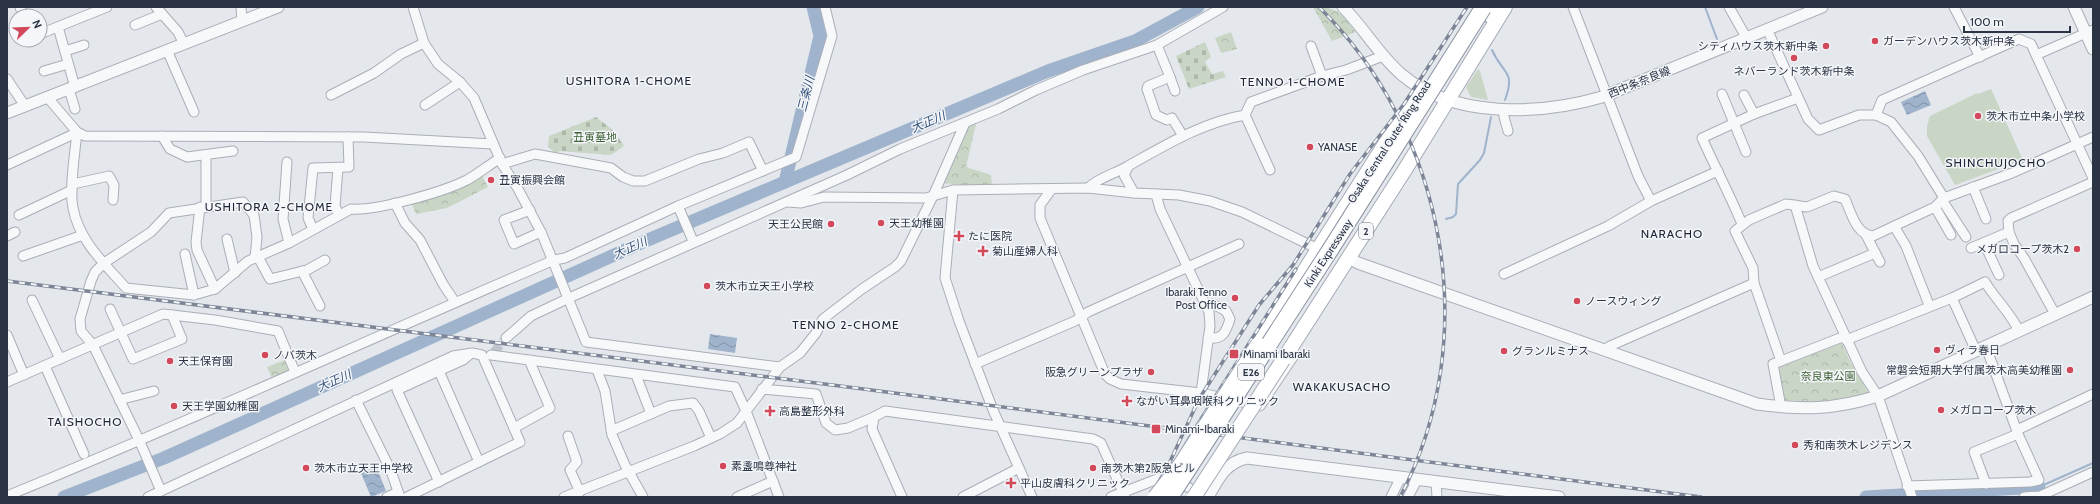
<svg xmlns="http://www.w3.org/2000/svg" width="2100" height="504" font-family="Cabin,'Noto Sans JP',sans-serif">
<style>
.grass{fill:#c9d6c5}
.cemetery{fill:url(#cemetery-stones)}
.park{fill:url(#park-crowns)}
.water{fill:url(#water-waves)}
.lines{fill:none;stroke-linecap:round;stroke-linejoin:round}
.stream{stroke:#9fb4cc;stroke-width:2}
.river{stroke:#9fb4cc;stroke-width:13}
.minor-tunnel{stroke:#bfc3cb;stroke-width:9;stroke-dasharray:9 4.5;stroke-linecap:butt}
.minor-casing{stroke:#a9aeb7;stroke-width:11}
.tertiary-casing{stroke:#a9aeb7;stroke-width:13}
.primary-casing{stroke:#a3abb8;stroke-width:16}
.motorway-casing{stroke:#8b94a3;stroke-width:18}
.minor{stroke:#f7f8fa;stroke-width:9}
.tertiary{stroke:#f7f8fa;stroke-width:11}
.primary{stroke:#fff;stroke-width:14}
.motorway{stroke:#fff;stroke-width:16}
.rail-casing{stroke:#7d8696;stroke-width:3.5}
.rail{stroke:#f4f6f9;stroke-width:2;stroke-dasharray:6;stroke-linecap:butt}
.primary-bridge-casing{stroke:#a3abb8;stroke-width:16;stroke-linecap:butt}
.motorway-bridge-casing{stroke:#8b94a3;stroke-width:18;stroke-linecap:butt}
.primary-bridge{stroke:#fff;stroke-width:14}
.motorway-bridge{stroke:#fff;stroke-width:16}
.poi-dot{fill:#d1495b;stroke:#f4f6f9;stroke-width:1.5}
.labels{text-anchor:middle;stroke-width:3;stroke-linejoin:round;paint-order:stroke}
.shield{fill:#f4f6f9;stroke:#676e7b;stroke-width:1}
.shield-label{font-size:10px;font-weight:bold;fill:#2b3445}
.poi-label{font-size:11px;fill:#2b3445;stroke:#f4f6f9;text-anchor:start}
.street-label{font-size:11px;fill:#2b3445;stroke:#f4f6f9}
.park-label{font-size:11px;fill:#3f6138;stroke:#f4f6f9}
.neighbourhood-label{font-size:12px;letter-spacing:1px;fill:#1d2536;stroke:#f4f6f9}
.water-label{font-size:12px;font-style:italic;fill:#34527a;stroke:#f4f6f9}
</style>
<defs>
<pattern id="cemetery-stones" width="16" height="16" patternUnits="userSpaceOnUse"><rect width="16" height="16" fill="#c9d6c5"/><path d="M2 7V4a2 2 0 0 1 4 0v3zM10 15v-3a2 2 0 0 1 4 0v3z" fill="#adb8ab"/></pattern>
<pattern id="park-crowns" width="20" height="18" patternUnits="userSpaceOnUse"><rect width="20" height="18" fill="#c9d6c5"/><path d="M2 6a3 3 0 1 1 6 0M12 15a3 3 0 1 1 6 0" fill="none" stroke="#adb8ab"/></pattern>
<pattern id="water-waves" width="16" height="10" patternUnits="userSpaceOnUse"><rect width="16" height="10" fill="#9fb4cc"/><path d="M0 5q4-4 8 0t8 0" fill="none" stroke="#8293a7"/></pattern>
</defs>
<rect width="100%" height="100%" fill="#e4e7ec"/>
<!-- grass -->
<g class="grass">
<polygon points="1478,69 1480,71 1488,100 1471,97 1466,87"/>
<polygon points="1991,89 2023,160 1955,185 1927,136 1927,126 1930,116 1977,93 1978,94"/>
</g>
<!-- cemetery -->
<g class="cemetery">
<polygon points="1205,42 1211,57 1205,62 1212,74 1223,71 1226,77 1189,89 1176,56"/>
<polygon points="596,117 613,130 624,146 611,155 559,151 555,154 548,146 549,136"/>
</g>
<!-- park -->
<g class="park">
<path d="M1313,7C1338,7 1340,12 1356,32L1332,41Z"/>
<polygon points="1231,32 1237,49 1221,53 1215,38"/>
<polygon points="976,124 966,167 991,175 992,188 943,183 967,126"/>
<polygon points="482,176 488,187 447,208 416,214 411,202 462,188"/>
<polygon points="1842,343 1851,363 1869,394 1818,402 1783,400 1777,368"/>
<polygon points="285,360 289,369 287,374 273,380 267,367"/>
</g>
<!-- water -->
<g class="water">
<polygon points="1925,91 1931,105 1907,115 1901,102"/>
<polygon points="710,334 737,338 735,353 708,349"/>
<polygon points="376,466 386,491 371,497 361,473"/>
</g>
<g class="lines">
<!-- stream -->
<g class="stream">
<polyline points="1705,7 1717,39"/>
<path d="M1492,50C1503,75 1516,70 1505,100"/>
<polyline points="1446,219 1453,217 1456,214 1458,184 1480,160 1484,153 1491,117"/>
<polyline points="2039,487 2093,463"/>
</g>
<!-- river -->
<g class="river">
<polyline points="785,182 820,36 813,7"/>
<polyline points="64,497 164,458 643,242 1048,71 1135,41 1198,7"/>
<polyline points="1866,497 2039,487"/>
</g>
<!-- minor-tunnel -->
<polyline class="minor-tunnel" points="494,352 506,338"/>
<!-- minor casing -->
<g class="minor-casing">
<g id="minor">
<polyline points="20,7 23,16"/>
<polyline points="156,7 178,32 184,44"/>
<polyline points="241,7 242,21"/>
<polyline points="413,7 424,43 438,64 460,82 474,98 502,164 517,187 541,232 586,342 780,367"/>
<polyline points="1573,7 1638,176 1651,201"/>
<polyline points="1729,7 1746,37"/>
<polyline points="1954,7 1980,57"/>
<polyline points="135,25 162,14"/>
<polyline points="58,27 75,87"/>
<polyline points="1767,29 1808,119 1819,130 1859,115 1876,115 1891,122 1918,156 1944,198 2012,173 2093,137"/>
<polyline points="40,34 107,7"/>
<polyline points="1157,45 1170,77 1148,86 1147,89 1156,115 1167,120 1172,118 1183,136"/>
<polyline points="1311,46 1322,76"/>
<polyline points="167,50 194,112"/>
<polyline points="65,51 84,45"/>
<polyline points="2036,55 2093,178"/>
<polyline points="44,71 68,64"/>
<polyline points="1170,77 1175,91"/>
<polyline points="7,79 25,106"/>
<polyline points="69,89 75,109"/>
<polyline points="1722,94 1746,152"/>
<polyline points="331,95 374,73 401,54 424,43"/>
<polyline points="1744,95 1754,114 1798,98"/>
<polyline points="48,98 77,132 85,136 364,137 493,144"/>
<polyline points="425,105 460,82"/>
<polyline points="1504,109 1504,117 1508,131"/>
<polyline points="1245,115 1270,170"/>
<polyline points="1876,115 1882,100 2019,39 2031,44 2036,55 2093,30"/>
<path d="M77,132C75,153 69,188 73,208C79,241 105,264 126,288L194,295L215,289L248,261L289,243L351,209C377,211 443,192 467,180C478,174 489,165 500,158"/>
<polyline points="162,136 170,149 187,157 233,151"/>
<polyline points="287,162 283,219 289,243"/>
<polyline points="502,164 535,154 611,168 623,177 633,181 645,181 699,159 723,153 749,142 763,171"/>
<polyline points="7,165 76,133"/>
<polyline points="1128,167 1124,175 1134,193"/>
<polyline points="338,168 335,206 339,215"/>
<polyline points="73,184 109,176 114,185 113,200"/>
<polyline points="1973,187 1986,219"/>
<path d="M1088,188C1099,177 1115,174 1128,166C1164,146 1203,122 1245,115L1251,102L1322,76L1346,70L1383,56"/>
<polyline points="953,190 945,278 959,321 993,410 1032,497"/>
<polyline points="1051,190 1040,205 1040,218 1105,374 1110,379 1121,384 1201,393 1210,326 1209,312 1160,209 1156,194"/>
<polyline points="1942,200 1966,237"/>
<polyline points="788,202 801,203 824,197 926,198 953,190 1088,188 1134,193 1179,195 1210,201 1242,212 1316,248"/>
<polyline points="395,203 405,223 420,240 443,284 455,302"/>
<polyline points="1795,205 1813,266 1862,372 1878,396 1912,497"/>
<polyline points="206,206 206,155"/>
<polyline points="678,206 693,241"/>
<polyline points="200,207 196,242 197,250 215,289"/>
<polyline points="1935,207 1951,235"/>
<polyline points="530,210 504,220 514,244 541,232"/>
<polyline points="19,215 72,190"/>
<path d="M1742,224C1730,195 1715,167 1702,138L1754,114"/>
<polyline points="1894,226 1906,246 1929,305"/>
<polyline points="313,229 308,218 313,168 349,167 348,137"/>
<polyline points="1866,235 1880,262"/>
<polyline points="7,236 15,232"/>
<polyline points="227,239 235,273"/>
<polyline points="1984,243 1999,275"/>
<polyline points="1971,248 2009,232"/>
<polyline points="185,254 194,295"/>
<polyline points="23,256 83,235"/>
<polyline points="258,257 270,279 307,270 325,260"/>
<polyline points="302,271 320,306"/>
<polyline points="1504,274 1608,226 1651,201 1718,171"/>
<polyline points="1818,277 1875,253"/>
<polyline points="1952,298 1976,351"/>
<polyline points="32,300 60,359"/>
<path d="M1207,306L1213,304L1226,311L1230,319C1226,332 1223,340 1208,338"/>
<polyline points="110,309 133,359 182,339 172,315"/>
<polyline points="2055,314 2024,258 2014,244 2009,232 2008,221 2011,218 2093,182"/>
<polyline points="7,335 24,375"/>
<path d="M1845,336L1781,361L1754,283L1753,268L1735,231L1749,220L1786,204L1807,207L1834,196L1845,199C1851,212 1856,235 1873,236L1935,207L1944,198"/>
<polyline points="506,338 531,316 569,298 847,175 900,149 998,109 1036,90 1083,70 1157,45 1223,7"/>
<path d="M1846,340L1952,298L1985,282C1996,300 2010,312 2019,331"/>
<polyline points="1604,350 1610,346 1754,283"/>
<polyline points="491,355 735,387 746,411 779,497"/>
<polyline points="1781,361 1773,364 1781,407"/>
<polyline points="975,364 1075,321 1088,312 1239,244"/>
<polyline points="45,366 84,454"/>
<polyline points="597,370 605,391 612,435 625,465 643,497"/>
<polyline points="439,371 479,462"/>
<polyline points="636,375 651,414"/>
<polyline points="7,382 163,314 215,320 278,331 295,372"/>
<polyline points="762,389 816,394 826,423 835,430 848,428 874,417"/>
<polyline points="1201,393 1260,406 1295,354"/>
<polyline points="119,400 154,391"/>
<polyline points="356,400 391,471 400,497"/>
<polyline points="514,428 550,408 529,360"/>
<polyline points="2017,430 2093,394"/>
<polyline points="611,431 669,406 693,403 699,411 711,438"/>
<polyline points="568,436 577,462 570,470 580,492"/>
<polyline points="439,482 397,390 463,360 469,355"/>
<polyline points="1436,482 1437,497"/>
<polyline points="1986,484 1974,452 2018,434"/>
<polyline points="1907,486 2030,482 2039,480 2018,434 1986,347"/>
<polyline points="161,491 140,442 93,345 81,331 80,319 91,281 95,272 104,263 151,232 169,213 243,202 254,215 257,237 255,258"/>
<path d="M7,496C191,421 371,338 554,260L565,258L678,206L796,157L832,36L825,7"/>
<polyline points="148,497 453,356 472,353 482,355 520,442 407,497"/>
<polyline points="387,497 398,492"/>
<polyline points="564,497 694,446 720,434 737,423 780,367 800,353 816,333 823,319 862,289 895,267 901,261 933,196 965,123"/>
<polyline points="737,497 773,481"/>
<polyline points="902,497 872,429 874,417 885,411 1093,439 1101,443 1125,497"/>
<polyline points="963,497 1019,468"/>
<polyline points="1111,497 1165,476 1176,480 1201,495"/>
<polyline points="1391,497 1401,477"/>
<polyline points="1408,497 1417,480"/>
<polyline points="2024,497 2040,496 2093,472"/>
</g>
</g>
<!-- tertiary casing -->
<g class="tertiary-casing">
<g id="tertiary">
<path d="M1343,7C1364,28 1378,54 1401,74C1453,119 1540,115 1602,97L1822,7"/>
<polyline points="2074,7 2093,49"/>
<polyline points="7,113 278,7"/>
<path d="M1349,258L1358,263L1757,404C1802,410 1833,410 1878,396L2093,297"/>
<path d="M1208,497C1218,479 1226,462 1247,458L1559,497"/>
</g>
</g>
<!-- primary casing -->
<g class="primary-casing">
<g id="primary">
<polyline points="1258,344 1385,144 1421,92"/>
<polyline points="1283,360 1406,168 1505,7"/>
</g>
</g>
<!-- motorway casing -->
<g class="motorway-casing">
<polyline id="motorway" points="1491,15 1496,7"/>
</g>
<!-- minor -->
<use href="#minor" class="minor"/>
<!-- tertiary -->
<use href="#tertiary" class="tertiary"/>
<!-- primary -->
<use href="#primary" class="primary"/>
<!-- motorway -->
<use href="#motorway" class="motorway"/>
<!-- rail casing -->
<g class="rail-casing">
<g id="rail">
<path d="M1319,7C1446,132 1484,338 1400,497"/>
<polyline points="7,281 840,386 1701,497"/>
<polyline points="1173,466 1196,427 1296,269"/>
<polyline points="1150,497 1168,466 1199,399 1259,305 1293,265 1350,174 1404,104 1467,7"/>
</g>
</g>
<!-- rail -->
<use href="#rail" class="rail"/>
<!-- primary-bridge casing -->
<g class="primary-bridge-casing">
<g id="primary-bridge">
<polyline points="1155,497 1180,465 1258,344"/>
<polyline points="1194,497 1283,360"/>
</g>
</g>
<!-- motorway-bridge casing -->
<g class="motorway-bridge-casing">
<polyline id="motorway-bridge" points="1170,497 1332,247 1483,8"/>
</g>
<!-- primary-bridge -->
<use href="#primary-bridge" class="primary-bridge"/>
<!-- motorway-bridge -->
<use href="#motorway-bridge" class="motorway-bridge"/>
</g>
<!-- markers -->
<g class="poi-dot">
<circle cx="1875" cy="41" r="4"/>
<circle cx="1826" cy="46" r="4"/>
<circle cx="1794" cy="58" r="4"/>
<circle cx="1978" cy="116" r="4"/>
<circle cx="1310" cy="147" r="4"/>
<circle cx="491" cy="180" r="4"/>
<circle cx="881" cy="223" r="4"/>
<circle cx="831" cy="224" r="4"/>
<path d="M957 230h4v4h4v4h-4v4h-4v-4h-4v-4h4z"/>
<circle cx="2077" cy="249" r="4"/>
<path d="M981 245h4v4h4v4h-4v4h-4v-4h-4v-4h4z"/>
<circle cx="707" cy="286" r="4"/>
<circle cx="1235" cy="298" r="4"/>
<circle cx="1577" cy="301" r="4"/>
<circle cx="1937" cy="350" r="4"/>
<circle cx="1504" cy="351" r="4"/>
<rect x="1229" y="349" width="10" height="10" rx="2"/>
<circle cx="265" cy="355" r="4"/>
<circle cx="170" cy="361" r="4"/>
<circle cx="2070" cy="370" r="4"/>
<circle cx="1151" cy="372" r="4"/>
<path d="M1125 395h4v4h4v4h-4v4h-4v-4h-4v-4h4z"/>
<circle cx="174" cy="406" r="4"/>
<circle cx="1941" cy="410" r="4"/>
<path d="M768 405h4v4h4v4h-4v4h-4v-4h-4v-4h4z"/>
<rect x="1151" y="424" width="10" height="10" rx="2"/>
<circle cx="1795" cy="445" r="4"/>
<circle cx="723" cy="466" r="4"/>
<circle cx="306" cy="468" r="4"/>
<circle cx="1093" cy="468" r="4"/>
<path d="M1009 477h4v4h4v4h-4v4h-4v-4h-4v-4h4z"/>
</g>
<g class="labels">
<!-- shield labels -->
<g class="shield">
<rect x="1359" y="223" width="14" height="16" rx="3"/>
<rect x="1238" y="364" width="26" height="16" rx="3"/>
</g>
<g class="shield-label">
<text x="1366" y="235">2</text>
<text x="1251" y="376">E26</text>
</g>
<!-- poi labels -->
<g class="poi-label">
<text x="1883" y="45">ガーデンハウス茨木新中条</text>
<text x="1818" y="50" text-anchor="end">シティハウス茨木新中条</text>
<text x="1794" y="75" text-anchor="middle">ネバーランド茨木新中条</text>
<text x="1986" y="120">茨木市立中条小学校</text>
<text x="1318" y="151">YANASE</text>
<text x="499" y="184">丑寅振興会館</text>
<text x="889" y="227">天王幼稚園</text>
<text x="823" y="228" text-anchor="end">天王公民館</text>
<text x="968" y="240">たに医院</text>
<text x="2069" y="253" text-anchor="end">メガロコープ茨木2</text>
<text x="992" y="255">菊山産婦人科</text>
<text x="715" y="290">茨木市立天王小学校</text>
<text x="1227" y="296" text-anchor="end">Ibaraki Tenno<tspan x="1227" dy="13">Post Office</tspan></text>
<text x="1585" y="305">ノースウィング</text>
<text x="1945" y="354">ヴィラ春日</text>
<text x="1512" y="355">グランルミナス</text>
<text x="1243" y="358">Minami Ibaraki</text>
<text x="273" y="359">ノバ茨木</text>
<text x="178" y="365">天王保育園</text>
<text x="2062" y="374" text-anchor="end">常磐会短期大学付属茨木高美幼稚園</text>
<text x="1143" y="376" text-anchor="end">阪急グリーンプラザ</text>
<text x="1136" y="405">ながい耳鼻咽喉科クリニック</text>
<text x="182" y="410">天王学園幼稚園</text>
<text x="1949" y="414">メガロコープ茨木</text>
<text x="779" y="415">高島整形外科</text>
<text x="1165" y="433">Minami-Ibaraki</text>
<text x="1803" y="449">秀和南茨木レジデンス</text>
<text x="731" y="470">素盞鳴尊神社</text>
<text x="314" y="472">茨木市立天王中学校</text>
<text x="1101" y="472">南茨木第2阪急ビル</text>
<text x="1020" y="487">平山皮膚科クリニック</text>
</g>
<!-- street labels -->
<g class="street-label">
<text transform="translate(1639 82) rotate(-22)" y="4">西中条奈良線</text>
<text transform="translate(1389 142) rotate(-57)" y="4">Osaka Central Outer Ring Road</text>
<text transform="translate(1328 253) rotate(-57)" y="4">Kinki Expressway</text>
</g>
<!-- park labels -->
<g class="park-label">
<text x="595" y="141">丑寅墓地</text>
<text x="1828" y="380">奈良東公園</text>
</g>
<!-- neighbourhood labels -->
<g class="neighbourhood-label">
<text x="629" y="85">USHITORA 1-CHOME</text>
<text x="1293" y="86">TENNO 1-CHOME</text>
<text x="1996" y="167">SHINCHUJOCHO</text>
<text x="269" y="211">USHITORA 2-CHOME</text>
<text x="1672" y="238">NARACHO</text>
<text x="846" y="329">TENNO 2-CHOME</text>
<text x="1342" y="391">WAKAKUSACHO</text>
<text x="85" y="426">TAISHOCHO</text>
</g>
<!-- water labels -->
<g class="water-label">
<text transform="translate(806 94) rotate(-76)" y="4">三条川</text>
<text transform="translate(928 122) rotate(-23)" y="4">大正川</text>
<text transform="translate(630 248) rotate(-24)" y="4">大正川</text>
<text transform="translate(334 381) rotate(-24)" y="4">大正川</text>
</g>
</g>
<!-- border -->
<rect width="2100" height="504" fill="none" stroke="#2b3445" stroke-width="16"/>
<!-- north arrow -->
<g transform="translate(28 28) rotate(67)"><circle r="19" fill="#f4f6f9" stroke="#a4a8b1"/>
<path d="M0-3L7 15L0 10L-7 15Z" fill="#d1495b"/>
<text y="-6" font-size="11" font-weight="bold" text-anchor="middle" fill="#2b3445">N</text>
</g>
<!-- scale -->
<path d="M1964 26v6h106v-6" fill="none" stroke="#2b3445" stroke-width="2"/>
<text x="1970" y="26" font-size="12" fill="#2b3445" stroke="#f4f6f9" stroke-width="3" paint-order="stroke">100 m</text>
</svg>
